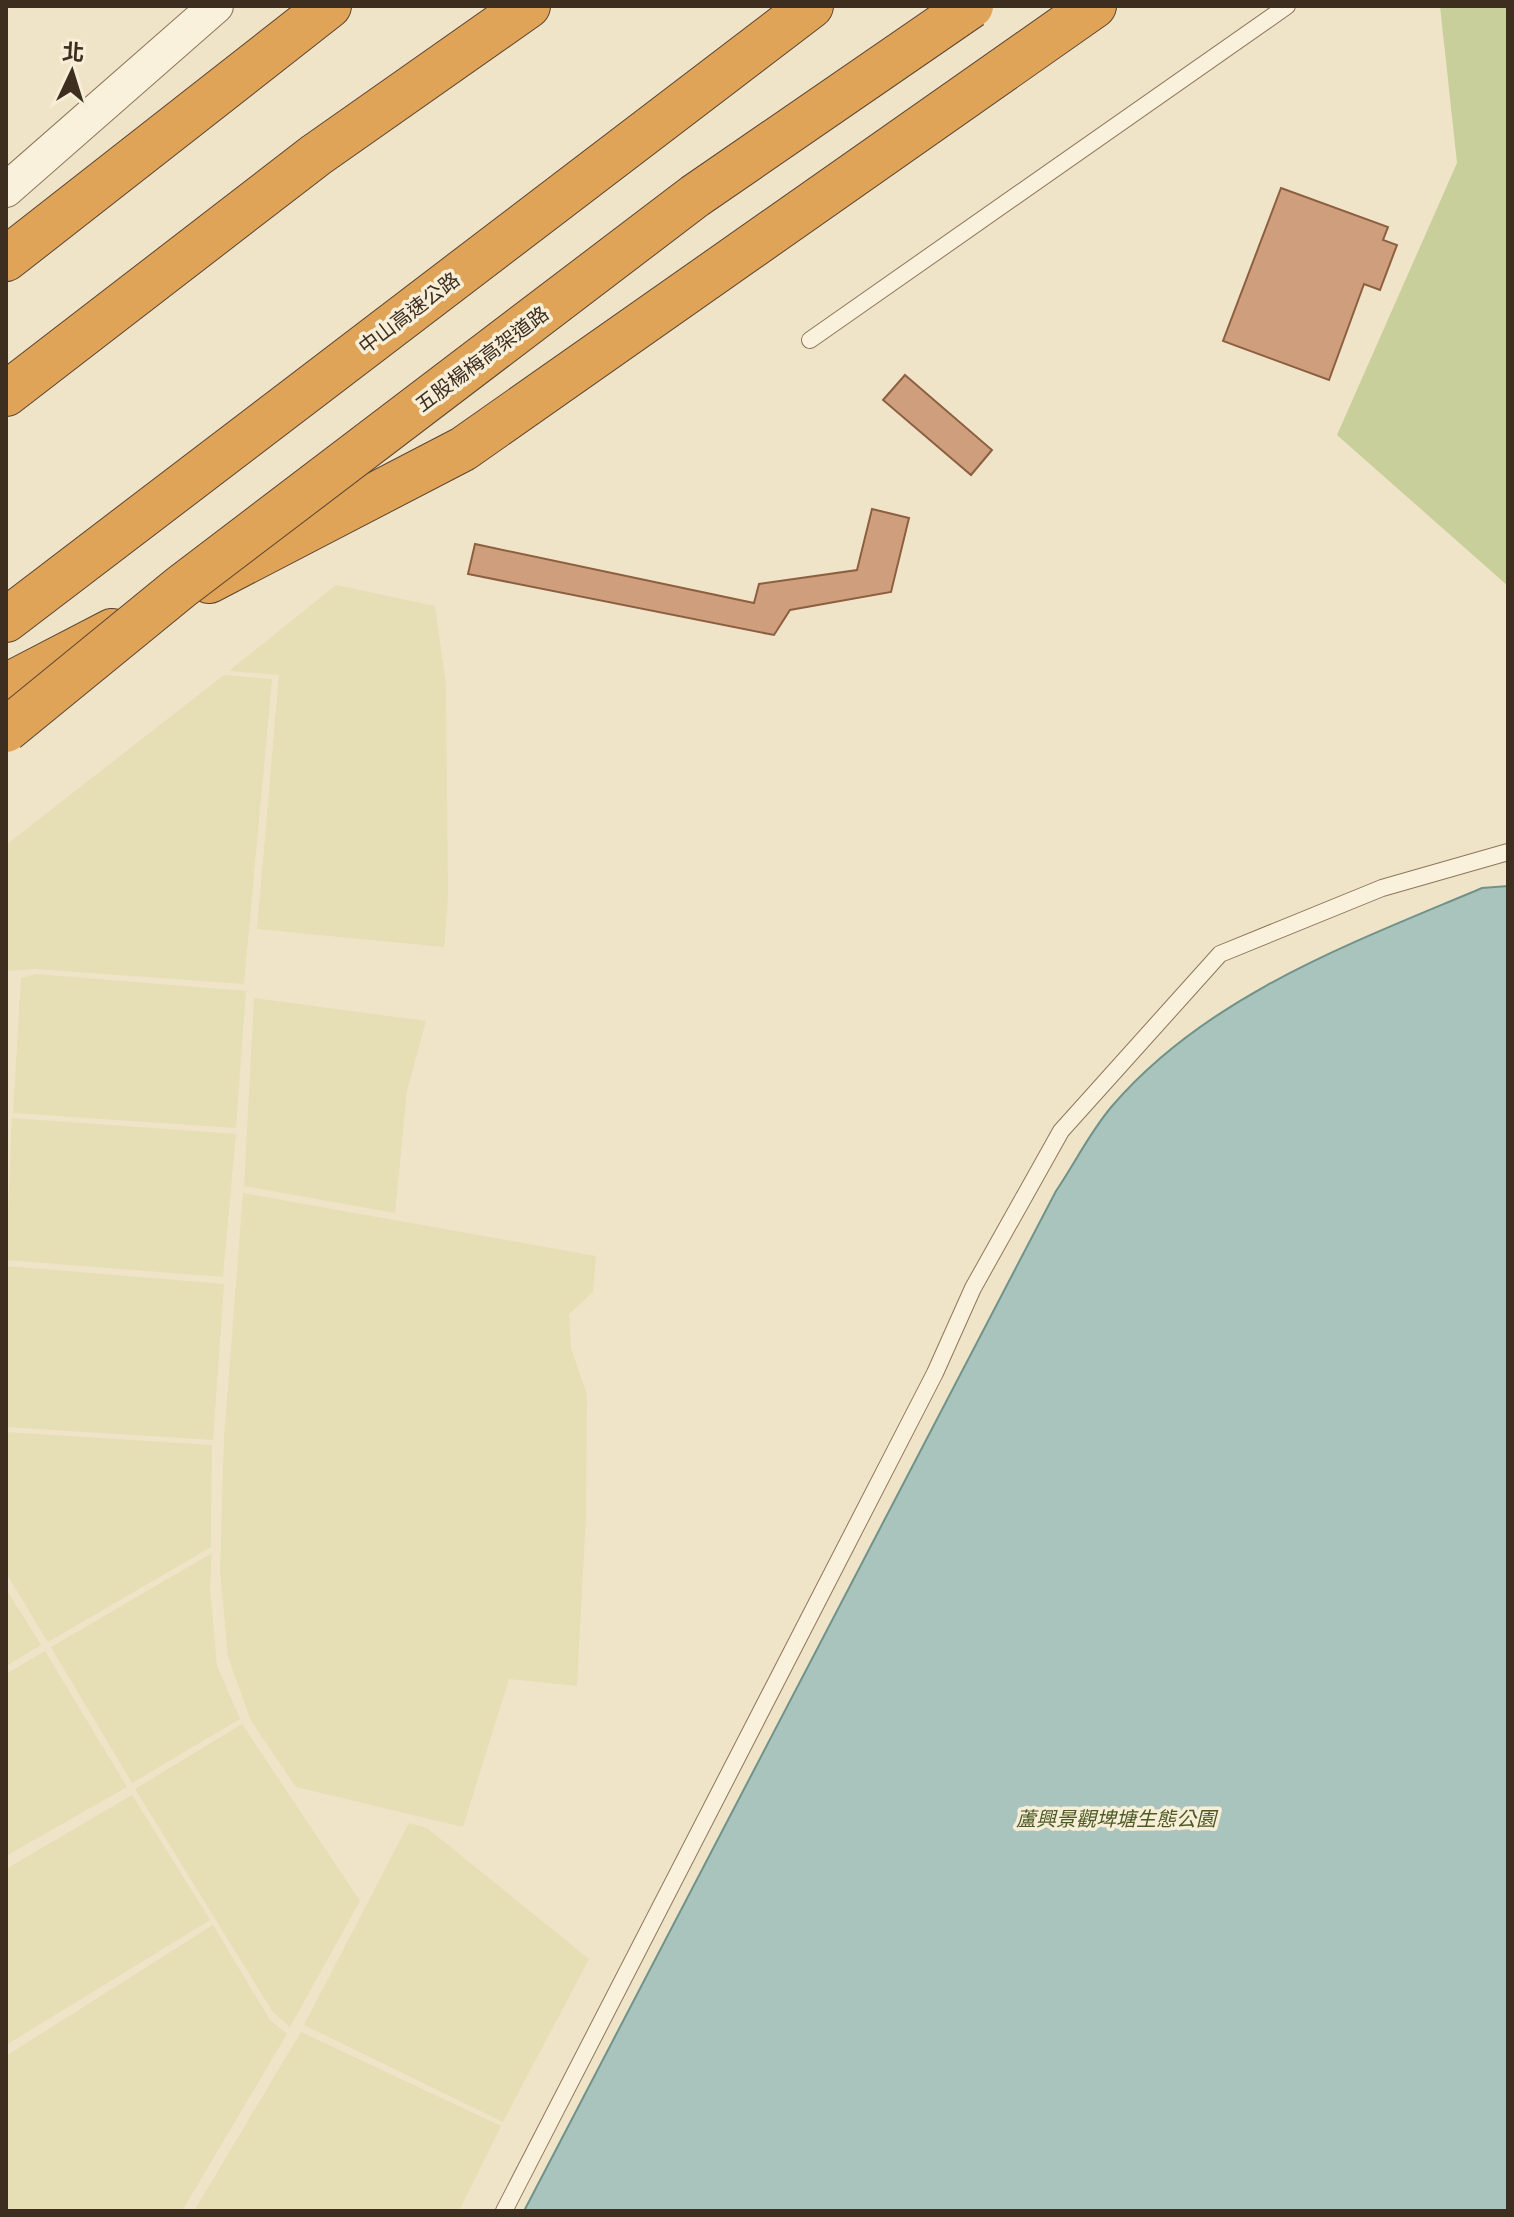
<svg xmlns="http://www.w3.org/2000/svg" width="1514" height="2217" font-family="Georgia,'Noto Sans TC',serif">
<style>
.farmland{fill:#e6deb5}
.green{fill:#c9cf9b}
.water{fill:#a9c4bc;stroke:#6f938a;stroke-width:2}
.building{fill:#cf9f7d;stroke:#8d5f41;stroke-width:2}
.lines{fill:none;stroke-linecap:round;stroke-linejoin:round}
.service-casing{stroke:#8d765c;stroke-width:18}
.minor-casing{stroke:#8d765c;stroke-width:36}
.motorway-casing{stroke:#5b4430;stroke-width:46}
.service{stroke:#faf1dc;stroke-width:16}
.minor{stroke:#faf1dc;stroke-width:34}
.motorway{stroke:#e0a458;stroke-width:44}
.motorway-bridge-casing{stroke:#5b4430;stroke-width:46;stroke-linecap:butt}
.motorway-bridge{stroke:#e0a458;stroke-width:44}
.labels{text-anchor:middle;stroke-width:7;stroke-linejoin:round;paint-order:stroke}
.street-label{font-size:20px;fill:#3d2e20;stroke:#f7eed8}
.park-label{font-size:20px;font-style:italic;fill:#4d5a26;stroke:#f7eed8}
</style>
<rect width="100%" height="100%" fill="#f0e4c8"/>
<!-- farmland -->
<g class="farmland">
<polygon points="336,585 435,606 446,685 448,897 444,947 257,929 279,675 229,671"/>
<polygon points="224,675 272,679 244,984 35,969 6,971 6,845"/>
<polygon points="36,974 246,991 236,1128 13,1113 21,978"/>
<polygon points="254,998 426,1021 407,1091 395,1213 244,1186"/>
<polygon points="12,1118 236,1134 223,1277 6,1260"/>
<polygon points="243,1193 596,1256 593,1292 569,1314 571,1348 587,1395 586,1516 577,1686 509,1679 463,1827 296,1787 251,1721 228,1657 220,1571 224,1438"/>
<polygon points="6,1266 224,1284 213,1440 6,1427"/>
<polygon points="6,1432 212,1445 211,1547 48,1642 6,1573"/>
<polygon points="212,1553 210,1587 217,1666 240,1719 132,1783 51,1647"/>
<polygon points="6,1589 41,1645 6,1666"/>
<polygon points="45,1651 127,1787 6,1856 6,1674"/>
<polygon points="242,1724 360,1901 290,2027 272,2011 135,1789"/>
<polygon points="132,1795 210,1920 6,2045 6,1869"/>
<polygon points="409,1823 427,1828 589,1959 503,2122 304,2025"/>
<polygon points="213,1925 270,2020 287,2034 182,2211 6,2211 6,2056"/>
<polygon points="301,2032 501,2126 459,2211 194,2211"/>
</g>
<!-- green -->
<polygon class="green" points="1440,6 1508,6 1508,586 1337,435 1457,163"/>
<!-- water -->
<path class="water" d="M1508,886V2211H524L1056,1191C1075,1163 1091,1130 1113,1105C1208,995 1352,943 1482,888Z"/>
<!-- building -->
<g class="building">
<polygon points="1281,188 1388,227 1383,240 1397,245 1380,290 1364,284 1329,380 1223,341"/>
<polygon points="905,375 992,450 971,475 883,400"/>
<polygon points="872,509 909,518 891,592 790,610 774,635 468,574 475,544 754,603 759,584 857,570"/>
</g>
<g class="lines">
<!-- service casing -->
<g class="service-casing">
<g id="service">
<polyline points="810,340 1287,6"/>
<polyline points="504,2211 935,1373 973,1288 1061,1131 1220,954 1382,888 1508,852"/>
</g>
</g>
<!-- minor casing -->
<g class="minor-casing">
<polyline id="minor" points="6,190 216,6"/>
</g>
<!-- motorway casing -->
<g class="motorway-casing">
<g id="motorway">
<polyline points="6,259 329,6"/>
<polyline points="6,394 316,155 528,6"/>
<polyline points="209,581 463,449 1094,6"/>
<polyline points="6,620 811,6"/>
<polyline points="6,686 112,631"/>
</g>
</g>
<!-- service -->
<use href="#service" class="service"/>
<!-- minor -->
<use href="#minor" class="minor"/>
<!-- motorway -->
<use href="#motorway" class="motorway"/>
<!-- motorway-bridge casing -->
<g class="motorway-bridge-casing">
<polyline id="motorway-bridge" points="6,730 181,587 695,196 971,6"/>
</g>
<!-- motorway-bridge -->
<use href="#motorway-bridge" class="motorway-bridge"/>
</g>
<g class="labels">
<!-- street labels -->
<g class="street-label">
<text transform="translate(409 313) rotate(-37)" y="7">中山高速公路</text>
<text transform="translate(482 359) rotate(-37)" y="7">五股楊梅高架道路</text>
</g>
<!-- park labels -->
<g class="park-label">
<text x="1116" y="1826">蘆興景觀埤塘生態公園</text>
</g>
</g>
<!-- border -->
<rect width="1514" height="2217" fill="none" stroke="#3d2e20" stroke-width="16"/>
<!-- north arrow -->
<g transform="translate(72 72) rotate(4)" stroke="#f7eed8" stroke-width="6" paint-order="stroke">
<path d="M0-6L14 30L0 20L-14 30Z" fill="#3d2e20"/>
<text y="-12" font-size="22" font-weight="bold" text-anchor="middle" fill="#3d2e20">北</text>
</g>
</svg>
